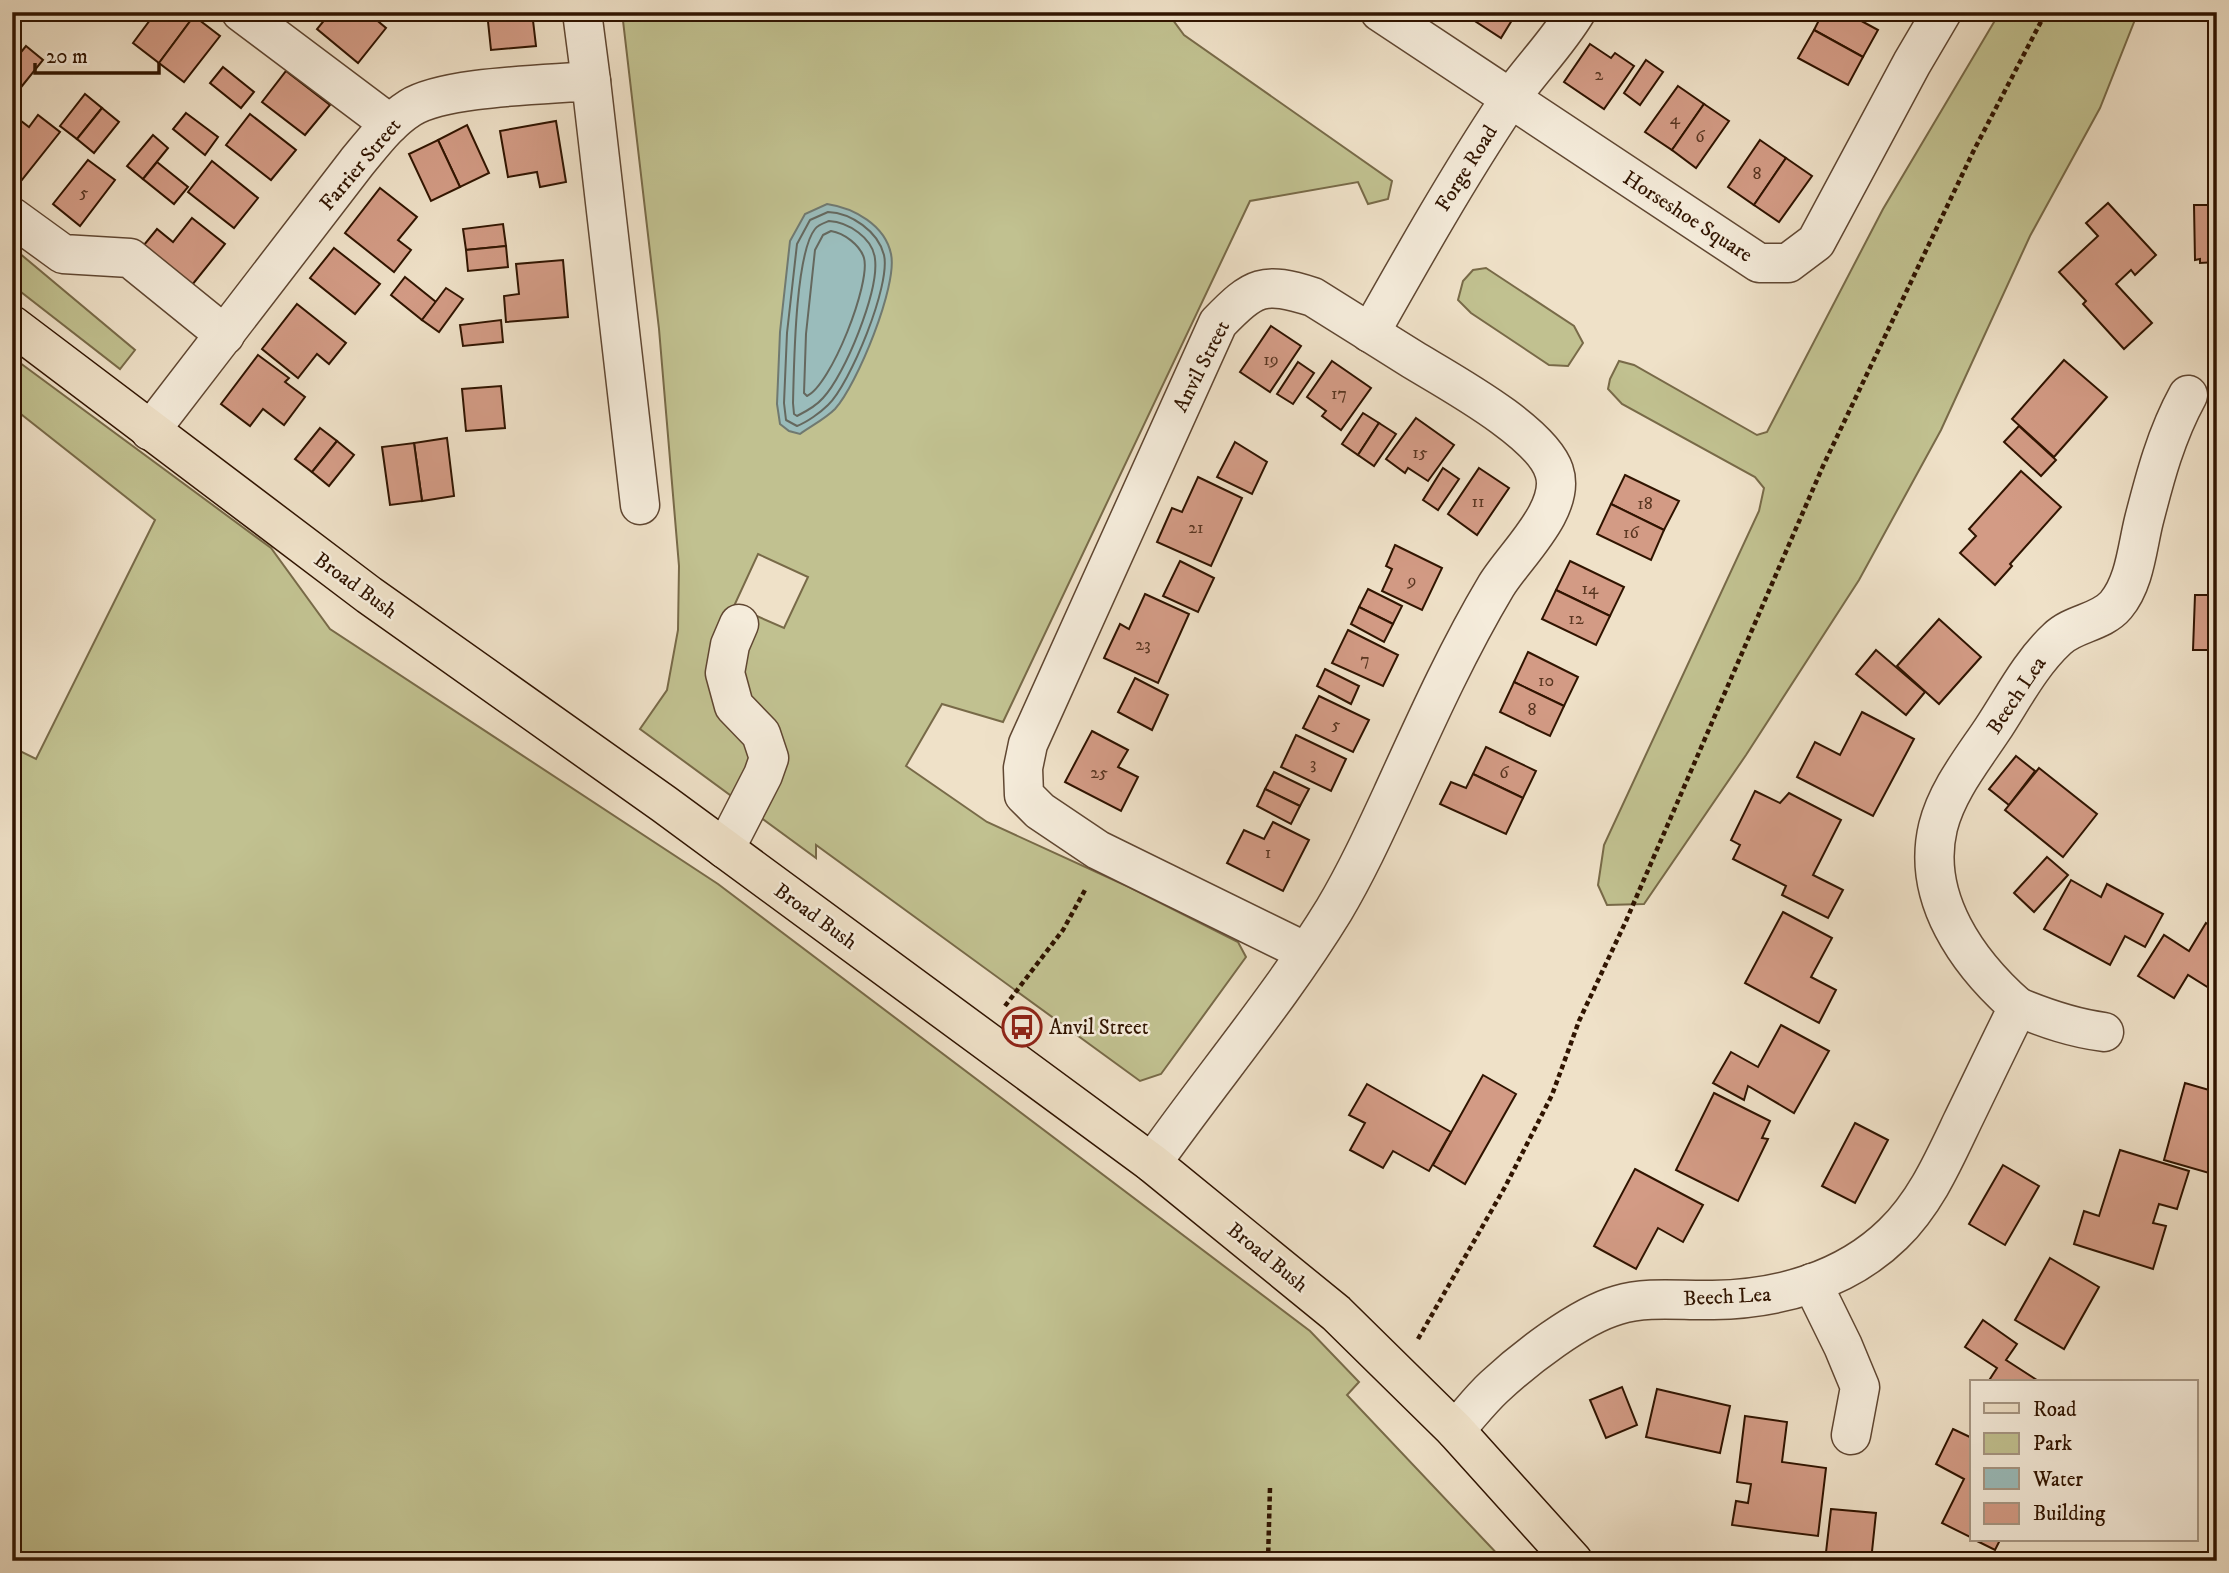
<svg xmlns="http://www.w3.org/2000/svg" width="2229" height="1573" font-family="'IM FELL DW Pica',serif">
<style>
.green{fill:#c1c190;stroke:#786a48;stroke-width:2;fill-rule:evenodd}
.water{fill:#9abcbb;stroke:#707970;stroke-width:2}
.lines{fill:none;stroke-linecap:round;stroke-linejoin:round}
.shore{stroke:#65685e;stroke-width:2}
.building{fill:#d39b85;stroke:#301400;stroke-width:2}
.minor-casing{stroke:#604732;stroke-width:41}
.major-casing{stroke:#301400;stroke-width:41}
.path{stroke:#301400;stroke-width:4.5;stroke-dasharray:5 3.5;stroke-linecap:butt}
.minor{stroke:#f5ecdb;stroke-width:38}
.major{stroke:#efe1c8;stroke-width:38}
.labels{text-anchor:middle;stroke-width:5;stroke-linejoin:round;paint-order:stroke}
.number-label{font-size:18px;fill:#593621}
.street-label{font-size:21px;fill:#301400;stroke:#f5ecdb}
.poi-label{font-size:21px;fill:#301400;stroke:#f5ecdb;text-anchor:start}
</style>
<rect width="100%" height="100%" fill="#efe1c8"/>
<filter id="stains"><feTurbulence type="fractalNoise" baseFrequency=".00286" numOctaves="4"/><feColorMatrix values="0 0 0 0 .2 0 0 0 0 .09 0 0 0 0 .02 0 0 0 .5 -.17"/></filter>
<radialGradient id="worn" r=".72"><stop offset=".6" stop-color="#630" stop-opacity="0"/><stop offset="1" stop-color="#630" stop-opacity=".3"/></radialGradient>
<!-- green -->
<g class="green">
<path d="M622,12H1167L1184,35L1392,181L1388,199L1368,204L1358,182L1250,201L1003,722L942,704L906,766L987,822L1129,887L1238,942L1246,957L1161,1074L1140,1081L816,845V858L640,729L667,690L678,630L679,566L659,329ZM758,554L808,577L784,628L734,606Z"/>
<polygon points="2000,12 2138,12 2100,108 2030,236 1941,430 1859,580 1746,755 1644,904 1607,905 1598,885 1604,845 1759,511 1764,488 1755,477 1622,404 1608,389 1610,379 1619,361 1634,365 1757,435 1767,432 1883,209"/>
<polygon points="12,247 135,350 120,369 12,285"/>
<polygon points="1486,268 1574,326 1583,343 1568,366 1549,365 1471,313 1458,300 1463,281 1473,270"/>
<polygon points="12,357 271,548 330,629 718,884 1310,1331 1359,1382 1347,1395 1504,1561 12,1561 12,747 36,759 155,520 12,407"/>
</g>
<!-- water -->
<path class="water" d="M827,204C854,208 885,225 891,254C898,285 857,385 835,409C825,419 811,426 800,434L789,431L780,424L777,404L780,332L790,241L805,214Z"/>
<g class="lines">
<!-- shore -->
<g class="shore">
<path d="M828,212C851,213 878,231 884,255C891,285 850,384 828,405C820,413 807,422 797,426L786,420L784,403L787,333L797,244L810,220Z"/>
<path d="M829,221C848,222 873,238 875,259C879,291 845,375 823,398C817,405 805,412 797,416L794,414L793,403C794,367 795,254 815,229C818,225 824,223 829,221Z"/>
<path d="M831,231C844,233 860,245 864,258C871,283 831,385 807,396L804,393L806,334L815,250L823,235Z"/>
</g>
</g>
<!-- building -->
<g class="building">
<polygon points="156,12 189,12 194,16 159,63 133,43"/>
<polygon points="331,12 367,12 386,28 358,63 317,29"/>
<polygon points="487,12 532,12 536,46 491,50"/>
<polygon points="1461,12 1517,12 1501,38"/>
<polygon points="1823,12 1845,12 1878,30 1863,57 1814,30"/>
<polygon points="194,16 220,36 184,82 159,63"/>
<polygon points="1814,30 1863,57 1848,85 1798,58"/>
<polygon points="1590,44 1611,58 1615,53 1634,66 1604,109 1564,82"/>
<polygon points="26,46 43,60 18,91 12,86 12,63"/>
<polygon points="1646,60 1663,72 1640,105 1624,93"/>
<polygon points="223,67 254,92 241,108 210,83"/>
<polygon points="286,71 330,105 305,135 262,102"/>
<polygon points="1678,86 1704,104 1672,150 1645,132"/>
<polygon points="85,94 102,108 77,139 60,126"/>
<polygon points="1704,104 1729,121 1696,168 1672,150"/>
<polygon points="102,108 119,122 94,153 77,139"/>
<polygon points="186,113 218,137 205,155 173,129"/>
<polygon points="12,114 29,127 38,115 60,132 21,181 12,173"/>
<polygon points="250,114 296,150 271,180 226,145"/>
<polygon points="556,121 566,182 540,187 537,172 508,177 500,131"/>
<polygon points="467,125 489,173 460,187 438,140"/>
<polygon points="153,135 168,148 143,179 127,166"/>
<polygon points="438,140 460,187 431,201 409,154"/>
<polygon points="1760,140 1786,158 1754,205 1728,187"/>
<polygon points="1786,158 1812,176 1779,222 1754,205"/>
<polygon points="88,160 115,180 80,226 53,204"/>
<polygon points="212,161 258,198 234,228 188,192"/>
<polygon points="157,162 188,187 174,204 143,179"/>
<polygon points="380,188 417,217 398,240 411,250 394,272 345,233"/>
<polygon points="2108,203 2156,255 2135,275 2131,270 2116,284 2152,323 2124,349 2083,304 2086,301 2059,272 2098,236 2086,223"/>
<polygon points="2194,205 2217,205 2217,262 2200,263 2200,259 2195,260"/>
<polygon points="192,218 225,244 188,290 139,251 157,229 173,242"/>
<polygon points="503,224 506,246 466,250 463,229"/>
<polygon points="506,246 508,267 468,271 466,250"/>
<polygon points="334,248 380,284 355,314 310,278"/>
<polygon points="563,260 568,317 506,322 504,296 519,294 516,264"/>
<polygon points="405,277 436,302 422,320 391,295"/>
<polygon points="446,288 463,299 439,332 422,320"/>
<polygon points="297,304 346,343 329,364 317,354 298,378 262,349"/>
<polygon points="501,320 503,342 463,346 460,325"/>
<polygon points="1271,326 1301,346 1270,392 1240,372"/>
<polygon points="258,355 289,378 285,382 305,397 284,425 263,409 250,426 221,404"/>
<polygon points="2064,360 2107,397 2054,457 2012,419"/>
<polygon points="1332,361 1371,388 1341,430 1322,416 1326,411 1307,397"/>
<polygon points="1298,362 1314,373 1293,404 1277,394"/>
<polygon points="501,386 505,428 466,431 462,389"/>
<polygon points="1363,413 1379,423 1358,455 1342,444"/>
<polygon points="1416,418 1454,445 1428,481 1408,468 1405,473 1386,459"/>
<polygon points="1379,423 1396,434 1374,466 1358,455"/>
<polygon points="2019,426 2056,460 2041,476 2004,442"/>
<polygon points="320,428 337,441 312,472 295,459"/>
<polygon points="447,438 454,496 422,501 414,443"/>
<polygon points="337,441 354,455 329,486 312,472"/>
<polygon points="1235,442 1267,462 1252,494 1217,477"/>
<polygon points="414,443 422,501 390,505 382,447"/>
<polygon points="1443,468 1459,479 1438,510 1423,500"/>
<polygon points="1479,468 1509,488 1477,535 1448,514"/>
<polygon points="2021,471 2061,507 2010,564 2012,566 1995,585 1960,553 1976,536 1969,529"/>
<polygon points="1625,475 1679,501 1664,530 1611,504"/>
<polygon points="1198,477 1242,498 1211,566 1157,542 1172,508 1182,512"/>
<polygon points="1611,504 1664,530 1651,560 1597,534"/>
<polygon points="1395,545 1442,568 1422,610 1382,591 1392,569 1386,566"/>
<polygon points="1180,561 1214,578 1198,612 1163,596"/>
<polygon points="1570,561 1624,587 1610,616 1556,590"/>
<polygon points="1368,589 1402,606 1393,624 1359,607"/>
<polygon points="1556,590 1610,616 1596,645 1542,619"/>
<polygon points="1145,594 1189,614 1158,683 1104,658 1120,624 1129,629"/>
<polygon points="2195,595 2217,595 2217,650 2193,650"/>
<polygon points="1359,607 1393,624 1384,642 1351,624"/>
<polygon points="1939,619 1981,657 1939,704 1897,666"/>
<polygon points="1348,630 1398,655 1383,686 1332,663"/>
<polygon points="1876,650 1925,692 1906,715 1856,674"/>
<polygon points="1528,652 1578,677 1564,706 1514,682"/>
<polygon points="1325,669 1359,686 1351,704 1317,686"/>
<polygon points="1135,678 1168,695 1152,730 1118,712"/>
<polygon points="1514,682 1564,706 1550,736 1500,712"/>
<polygon points="1319,696 1369,720 1353,752 1303,728"/>
<polygon points="1862,712 1914,739 1873,816 1797,777 1815,742 1840,755"/>
<polygon points="1092,731 1128,750 1118,767 1138,777 1121,811 1065,782"/>
<polygon points="1296,735 1346,759 1331,791 1281,767"/>
<polygon points="1486,747 1536,771 1523,798 1473,774"/>
<polygon points="2016,756 2035,771 2009,805 1989,789"/>
<polygon points="2039,768 2097,814 2063,857 2005,810"/>
<polygon points="1274,772 1309,789 1300,806 1265,789"/>
<polygon points="1473,774 1523,798 1506,834 1440,804 1451,782 1466,788"/>
<polygon points="1265,789 1300,806 1291,824 1257,806"/>
<polygon points="1755,791 1780,803 1789,793 1841,820 1813,875 1843,890 1828,918 1782,895 1786,886 1733,859 1740,845 1731,840"/>
<polygon points="1273,822 1309,840 1283,891 1227,863 1244,830 1264,839"/>
<polygon points="2047,857 2068,875 2034,912 2014,893"/>
<polygon points="2071,880 2101,897 2107,884 2163,914 2145,947 2125,936 2110,965 2044,929"/>
<polygon points="1783,912 1832,938 1811,977 1836,990 1819,1023 1745,983"/>
<polygon points="2206,923 2217,930 2217,993 2188,975 2174,998 2138,976 2164,935 2189,951"/>
<polygon points="1781,1025 1829,1051 1794,1113 1748,1086 1744,1100 1713,1083 1731,1052 1758,1067"/>
<polygon points="1483,1075 1516,1094 1465,1184 1433,1165"/>
<polygon points="2213,1076 2217,1077 2216,1175 2164,1160 2185,1083 2209,1090"/>
<polygon points="1367,1084 1451,1132 1429,1171 1393,1151 1383,1168 1350,1150 1365,1123 1349,1115"/>
<polygon points="1714,1093 1770,1121 1762,1138 1768,1139 1738,1201 1676,1170"/>
<polygon points="1855,1123 1888,1140 1855,1203 1822,1186"/>
<polygon points="2120,1150 2189,1171 2177,1209 2159,1204 2153,1223 2166,1226 2153,1269 2074,1244 2084,1211 2099,1216"/>
<polygon points="2003,1165 2039,1186 2005,1245 1969,1224"/>
<polygon points="1635,1169 1703,1205 1683,1242 1658,1228 1636,1269 1594,1246"/>
<polygon points="2050,1258 2099,1287 2064,1349 2015,1320"/>
<polygon points="1983,1320 2017,1344 2006,1360 2040,1382 1988,1382 1997,1368 1965,1347"/>
<polygon points="1622,1387 1637,1425 1606,1438 1590,1400"/>
<polygon points="1657,1389 1730,1406 1720,1453 1646,1437"/>
<polygon points="1745,1416 1787,1422 1782,1462 1826,1468 1818,1536 1732,1525 1736,1501 1748,1503 1751,1484 1737,1482"/>
<polygon points="1953,1429 1972,1438 1972,1538 1942,1523 1964,1479 1936,1464"/>
<polygon points="1831,1509 1876,1513 1871,1561 1825,1561"/>
<polygon points="1975,1540 2000,1540 1995,1550"/>
</g>
<g class="lines">
<!-- minor casing -->
<g class="minor-casing">
<g id="minor">
<polyline points="241,12 390,124"/>
<polyline points="582,12 591,81"/>
<polyline points="1380,12 1759,263 1788,263 1816,242 1912,63 1942,12"/>
<polyline points="12,217 63,254 130,258 225,335"/>
<path d="M1370,333C1414,255 1458,177 1508,102C1529,71 1556,45 1576,12"/>
<path d="M150,431L357,162C373,143 388,122 410,108C445,86 546,85 591,81L640,505"/>
<polyline points="725,849 763,775 769,758 761,734 734,706 725,673 730,645 739,624"/>
<path d="M2018,1007C2047,1019 2073,1028 2104,1032"/>
<path d="M1152,1163C1212,1078 1280,998 1334,910C1356,873 1374,834 1392,795C1424,725 1456,653 1496,586C1514,556 1567,509 1554,471C1541,431 1448,381 1412,359C1379,338 1346,318 1313,297C1263,281 1254,286 1218,323L1028,744L1023,768L1024,795L1040,811L1098,850L1306,952"/>
<polyline points="1812,1283 1843,1346 1860,1387 1851,1435"/>
<path d="M1455,1430C1468,1416 1480,1400 1494,1387C1524,1359 1579,1316 1618,1305C1648,1296 1682,1301 1713,1300C1778,1299 1845,1281 1893,1234C1925,1203 1943,1162 1962,1122C1981,1083 1999,1045 2018,1007C1968,963 1921,898 1938,827C1947,791 1972,760 1992,730C2012,700 2030,664 2057,639C2073,623 2101,623 2116,605C2135,582 2137,548 2144,520C2155,477 2166,435 2188,395"/>
</g>
</g>
<!-- major casing -->
<g class="major-casing">
<polyline id="major" points="12,325 369,595 664,804 1152,1163 1336,1313 1455,1430 1573,1561"/>
</g>
<!-- path -->
<g class="path">
<polyline points="1005,1006 1063,930 1085,890"/>
<polyline points="1418,1339 1505,1187 1552,1095 1579,1021 1626,921 1823,466 1974,150 2046,12"/>
<polyline points="1268,1561 1270,1487"/>
</g>
<!-- minor -->
<use href="#minor" class="minor"/>
<!-- major -->
<use href="#major" class="major"/>
</g>
<!-- icons -->
<defs>
<g id="bus-ring" transform="scale(2.0125)"><circle r="9.5" fill="#f5ecdb" stroke="#8f2418" stroke-width="1.5"/><path d="M-5-6H5V4H4V6H2V4H-2V6H-4V4H-5ZM-3.5-4V0h7V-4ZM-3.5 1.2v1.5H-2V1.2ZM2 1.2v1.5H3.5V1.2Z" fill="#8f2418"/></g>
</defs>
<g fill-rule="evenodd">
<use href="#bus-ring" x="1022" y="1027"/>
</g>
<g class="labels">
<!-- number labels -->
<g class="number-label">
<text x="1599" y="80">2</text>
<text x="1675" y="124">4</text>
<text x="1700" y="142">6</text>
<text x="1757" y="179">8</text>
<text x="84" y="198">5</text>
<text x="1271" y="365">19</text>
<text x="1339" y="399">17</text>
<text x="1420" y="458">15</text>
<text x="1478" y="507">11</text>
<text x="1645" y="509">18</text>
<text x="1196" y="533">21</text>
<text x="1631" y="538">16</text>
<text x="1412" y="586">9</text>
<text x="1590" y="594">14</text>
<text x="1576" y="624">12</text>
<text x="1143" y="650">23</text>
<text x="1365" y="665">7</text>
<text x="1546" y="686">10</text>
<text x="1532" y="715">8</text>
<text x="1336" y="730">5</text>
<text x="1313" y="769">3</text>
<text x="1099" y="778">25</text>
<text x="1504" y="778">6</text>
<text x="1268" y="858">1</text>
</g>
<!-- street labels -->
<g class="street-label">
<text transform="translate(360 164) rotate(-50)" y="7">Farrier Street</text>
<text transform="translate(1466 168) rotate(-58)" y="7">Forge Road</text>
<text transform="translate(1688 216) rotate(33)" y="7">Horseshoe Square</text>
<text transform="translate(1201 366) rotate(-63)" y="7">Anvil Street</text>
<text transform="translate(356 585) rotate(36)" y="7">Broad Bush</text>
<text transform="translate(2016 695) rotate(-56)" y="7">Beech Lea</text>
<text transform="translate(816 916) rotate(36)" y="7">Broad Bush</text>
<text transform="translate(1268 1257) rotate(39)" y="7">Broad Bush</text>
<text transform="translate(1727 1296) rotate(-3)" y="7">Beech Lea</text>
</g>
<!-- poi labels -->
<g class="poi-label">
<text x="1049" y="1034">Anvil Street</text>
</g>
</g>
<!-- margin -->
<rect width="2229" height="1573" fill="none" stroke="#efe1c8" stroke-width="42"/>
<rect x="14" y="14" width="2201" height="1545" fill="none" stroke="#301400" stroke-width="3.5"/>
<rect x="21" y="21" width="2187" height="1531" fill="none" stroke="#301400" stroke-width="2"/>
<!-- legend -->
<rect x="1970" y="1380" width="228" height="161" fill="#f5ecdb" stroke="#a69683" stroke-width="2"/>
<rect x="1984" y="1403" width="35" height="10" fill="#efe1c8" stroke="#a69683" stroke-width="2"/>
<text x="2033" y="1416" font-size="21" fill="#301400">Road</text>
<rect x="1984" y="1433" width="35" height="21" fill="#c1c190" stroke="#a69683" stroke-width="2"/>
<text x="2033" y="1450" font-size="21" fill="#301400">Park</text>
<rect x="1984" y="1468" width="35" height="21" fill="#9abcbb" stroke="#a69683" stroke-width="2"/>
<text x="2033" y="1486" font-size="21" fill="#301400">Water</text>
<rect x="1984" y="1503" width="35" height="21" fill="#d39b85" stroke="#a69683" stroke-width="2"/>
<text x="2033" y="1520" font-size="21" fill="#301400">Building</text>
<!-- scale -->
<path d="M35 63v10h124v-10" fill="none" stroke="#301400" stroke-width="3.5"/>
<text x="46" y="63" font-size="21" fill="#301400" stroke="#f5ecdb" stroke-width="5" paint-order="stroke">20 m</text>
<rect width="100%" height="100%" filter="url(#stains)"/>
<rect width="100%" height="100%" fill="url(#worn)"/>
</svg>
